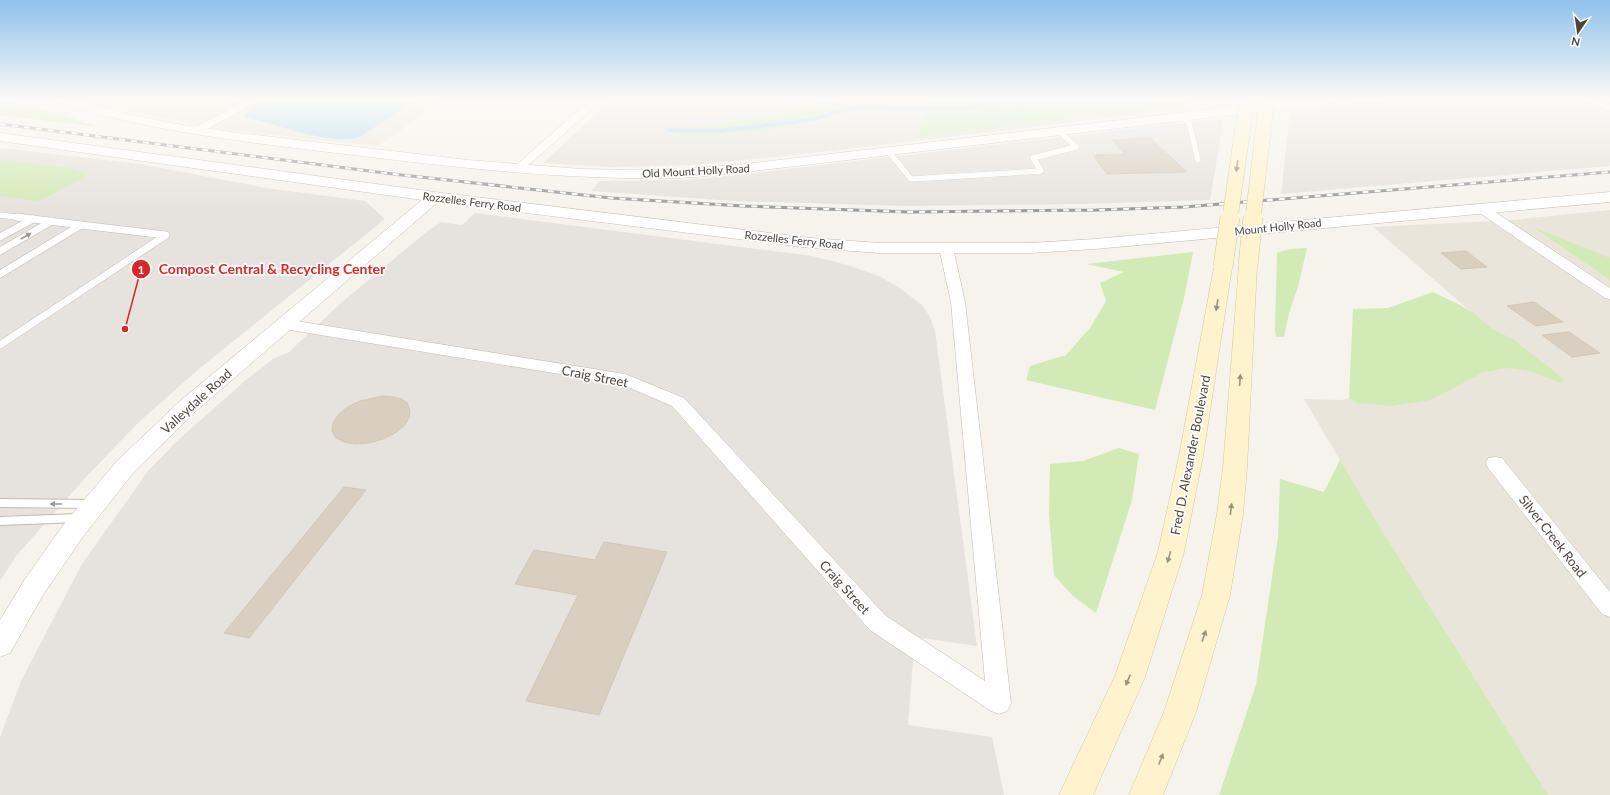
<svg xmlns="http://www.w3.org/2000/svg" width="1610" height="795" font-family="Lato,sans-serif">
<style>
.residential{fill:#eae5da}
.industrial{fill:#e6e2dd}
.green{fill:#d2eab5}
.water{fill:#a9d4f2}
.lines{fill:none;stroke-linecap:round;stroke-linejoin:round}
.stream{stroke:#a9d4f2;stroke-width:4}
.building{fill:#d8cfc1;stroke:#d3c7b4}
.service-far2-casing{stroke:#c2bbae;stroke-width:6}
.service-far1-casing{stroke:#c2bbae;stroke-width:8}
.service-casing{stroke:#c2bbae;stroke-width:10}
.minor-casing{stroke:#c2bbae;stroke-width:1}
.tertiary-casing{stroke:#c2bbae;stroke-width:1}
.secondary-casing{stroke:#d6c79b;stroke-width:1}
.service-far2{stroke:#fff;stroke-width:5.5}
.service-far1{stroke:#fff;stroke-width:7}
.service{stroke:#fff;stroke-width:8}
.minor{fill:#fff;fill-rule:evenodd}
.tertiary{fill:#fff;fill-rule:evenodd}
.secondary{fill:#fff3cd;fill-rule:evenodd}
.rail-casing{stroke:#9a9a9a;stroke-width:3}
.rail{stroke:#fff;stroke-width:2;stroke-dasharray:6;stroke-linecap:butt}
.secondary-bridge-far1-casing{stroke:#d6c79b;stroke-width:16;stroke-linecap:butt}
.secondary-bridge-casing{stroke:#d6c79b;stroke-width:20;stroke-linecap:butt}
.secondary-bridge-far1{stroke:#fff3cd;stroke-width:15}
.secondary-bridge{stroke:#fff3cd;stroke-width:19}
.oneway{fill:#9c937c}
.oneway2{fill:#9c9892}
.labels{text-anchor:middle;stroke-width:3.5;stroke-linejoin:round;paint-order:stroke}
.far-street-label{font-size:11px;fill:#4b4439;stroke:#fff}
.street-label{font-size:13px;fill:#4b4439;stroke:#fff}
.leader{fill:none;stroke:#d62828;stroke-width:1.5}
.callout-dot{fill:#d62828;stroke:#fff;stroke-width:1.5}
.mark-label{font-size:12px;text-anchor:middle;font-weight:bold;fill:#fff}
.callout-label{font-size:14px;text-anchor:middle;font-weight:bold;fill:#d62828;stroke:#fff;stroke-width:3.5;stroke-linejoin:round;paint-order:stroke}
</style>
<rect width="100%" height="100%" fill="#f6f3ec"/>
<!-- residential -->
<g class="residential">
<polygon points="81,99 445,99 378,146 219,129 107,107"/>
<polygon points="1610,210 1610,795 1537,795 1304,399 1342,400 1513,348 1373,227 1513,220"/>
</g>
<!-- industrial -->
<g class="industrial">
<polygon points="612,99 1185,99 1185,109 821,152 696,165 611,167 543,163"/>
<polygon points="1395,99 1610,99 1610,166 1281,194 1290,111"/>
<polygon points="1224,118 1210,200 1080,204 907,206 734,201 591,191 600,181 686,180 727,176"/>
<polygon points="0,148 140,164 266,188 365,201 385,219 200,368 139,422 86,477 17,555 0,581"/>
<polygon points="475,213 812,256 847,265 879,276 901,289 922,305 930,317 935,331 977,646 915,637 908,725 992,737 1004,795 0,795 0,737 22,679 82,564 148,471 177,441 246,380 273,359 289,352 342,302 425,233 441,222 462,225"/>
</g>
<!-- green -->
<g class="green">
<polygon points="0,99 65,116 99,127 0,115"/>
<polygon points="933,99 1185,99 1185,105 918,137 922,120"/>
<polygon points="827,101 838,101 839,107 787,126 761,132 690,136 680,134 677,131 687,127 743,121"/>
<polygon points="0,159 67,168 88,174 73,184 38,201 0,196"/>
<polygon points="1533,227 1610,258 1610,280"/>
<polygon points="1290,249 1307,248 1298,287 1289,313 1284,337 1276,337 1275,329 1277,253"/>
<polygon points="1193,252 1184,298 1155,410 1026,380 1030,366 1066,355 1090,328 1106,301 1100,283 1124,272 1086,264"/>
<polygon points="1433,292 1458,304 1475,314 1492,329 1513,339 1564,379 1562,383 1529,371 1508,368 1484,372 1431,400 1392,406 1358,403 1349,398 1353,309 1388,308"/>
<polygon points="1119,448 1139,454 1132,500 1096,613 1073,596 1054,575 1049,514 1050,464 1083,461"/>
<polygon points="1340,460 1382,531 1548,795 1219,795 1256,685 1278,537 1280,479 1324,492"/>
</g>
<!-- water -->
<path class="water" d="M268,99H414V100L362,136C334,148 274,123 244,117L245,114L250,109Z"/>
<g class="lines">
<!-- stream -->
<polyline class="stream" points="669,130 718,131 795,122 821,117 846,109 862,107 955,109 974,107 1006,99"/>
</g>
<!-- building -->
<g class="building">
<polygon points="1150,138 1187,172 1107,174 1093,155 1125,154 1112,140"/>
<polygon points="1466,251 1487,267 1461,269 1441,253"/>
<polygon points="1534,302 1563,322 1536,326 1507,306"/>
<polygon points="1569,332 1600,353 1572,357 1542,335"/>
<polygon points="383,396 394,397 402,399 408,404 410,411 409,418 404,426 395,433 383,439 369,443 356,444 344,442 336,438 332,431 333,423 339,414 348,407 360,401"/>
<polygon points="344,487 366,490 249,638 224,633"/>
<polygon points="604,542 667,552 599,715 526,701 578,595 515,584 534,550 595,560"/>
</g>
<g class="lines">
<!-- service-far2 casing -->
<g class="service-far2-casing">
<g id="service-far2">
<polyline points="1591,99 1610,108"/>
<polyline points="1184,117 1190,126 1198,160"/>
<polyline points="889,152 911,179 1041,171 1033,158 1076,147 1059,131"/>
<polyline points="0,215 25,218"/>
</g>
</g>
<!-- service-far1 casing -->
<g class="service-far1-casing">
<g id="service-far1">
<polyline points="0,237 33,219"/>
<polyline points="0,251 52,221"/>
<polyline points="0,274 81,225 17,217"/>
<polyline points="0,345 166,235 81,225"/>
</g>
</g>
<!-- service casing -->
<g class="service-casing">
<g id="service">
<polyline points="0,503 92,504"/>
<polyline points="0,521 79,518"/>
</g>
</g>
<!-- minor casing -->
<g class="minor-casing">
<g id="minor">
<polygon points="249,99 262,99 200,133 196,134 191,131 192,129"/>
<polygon points="591,99 603,99 523,170 515,170 513,168 515,166"/>
<polygon points="1482,205 1486,206 1610,288 1610,299 1605,298 1478,212 1476,209 1478,206"/>
<polygon points="946,244 951,245 953,248 965,302 1011,703 1007,711 999,714 991,711 870,630 672,406 621,384 284,329 279,327 276,324 279,321 284,319 625,374 684,398 886,616 985,681 951,302 939,248 941,245"/>
<polygon points="1495,457 1502,458 1610,592 1610,617 1602,614 1488,468 1486,463 1488,458"/>
</g>
</g>
<!-- tertiary casing -->
<g class="tertiary-casing">
<g id="tertiary">
<path d="M55,99H75L101,108L170,123L239,133L468,160L581,169L627,170H674L745,164L1298,99H1340L1338,102L1334,103L745,172C721,174 696,178 672,178C562,180 453,167 345,154C247,142 150,132 57,102Z"/>
<polygon points="0,133 435,192 811,238 880,243 1030,243 1095,239 1610,192 1610,202 1095,249 1030,253 880,253 811,248 438,202 196,411 133,473 82,538 43,595 10,653 0,657 0,620 25,579 64,524 117,461 180,401 422,200 0,141"/>
</g>
</g>
<!-- secondary casing -->
<g class="secondary-casing">
<g id="secondary">
<polygon points="1248,260 1254,261 1257,265 1247,468 1243,514 1230,595 1196,712 1163,795 1129,795 1164,712 1202,595 1217,514 1223,468 1239,265 1242,261"/>
<polygon points="1223,262 1229,263 1232,267 1203,456 1184,552 1145,677 1093,795 1059,795 1115,676 1158,552 1179,456 1214,267 1217,263"/>
</g>
</g>
<!-- service-far2 -->
<use href="#service-far2" class="service-far2"/>
<!-- service-far1 -->
<use href="#service-far1" class="service-far1"/>
<!-- service -->
<use href="#service" class="service"/>
<!-- minor -->
<use href="#minor" class="minor"/>
<!-- tertiary -->
<use href="#tertiary" class="tertiary"/>
<!-- secondary -->
<use href="#secondary" class="secondary"/>
<!-- rail casing -->
<g class="rail-casing">
<polyline id="rail" points="0,124 393,174 611,198 743,206 910,212 1096,210 1184,207 1610,172"/>
</g>
<!-- rail -->
<use href="#rail" class="rail"/>
<!-- secondary-bridge-far1 casing -->
<g class="secondary-bridge-far1-casing">
<g id="secondary-bridge-far1">
<polyline points="1230,218 1247,99"/>
<polyline points="1253,218 1267,99"/>
</g>
</g>
<!-- secondary-bridge casing -->
<g class="secondary-bridge-casing">
<g id="secondary-bridge">
<polyline points="1248,265 1253,217"/>
<polyline points="1223,267 1230,217"/>
</g>
</g>
<!-- secondary-bridge-far1 -->
<use href="#secondary-bridge-far1" class="secondary-bridge-far1"/>
<!-- secondary-bridge -->
<use href="#secondary-bridge" class="secondary-bridge"/>
</g>
<!-- one-way arrows -->
<defs><path id="oneway-solid" d="M-6-.8H1V-3.2L6.5 0L1 3.2V.8H-6Z"/></defs>
<g class="oneway">
<use href="#oneway-solid" transform="translate(1237 166) rotate(98)"/>
<use href="#oneway-solid" transform="translate(1217 305) rotate(99)"/>
<use href="#oneway-solid" transform="translate(1240 380) rotate(-86)"/>
<use href="#oneway-solid" transform="translate(1231 509) rotate(-83)"/>
<use href="#oneway-solid" transform="translate(1169 557) rotate(106)"/>
<use href="#oneway-solid" transform="translate(1204 636) rotate(-71)"/>
<use href="#oneway-solid" transform="translate(1128 680) rotate(113)"/>
<use href="#oneway-solid" transform="translate(1161 759) rotate(-68)"/>
</g>
<g class="oneway2">
<use href="#oneway-solid" transform="translate(26 236) rotate(-30)"/>
<use href="#oneway-solid" transform="translate(56 504) rotate(-180)"/>
</g>
<!-- sky -->
<linearGradient id="sky" x2="0" y2="1"><stop stop-color="#8fc1ec"/><stop offset="0.47" stop-color="#fbfaf6"/><stop offset="1" stop-color="#fbfaf6" stop-opacity="0"/></linearGradient>
<rect width="1610" height="211" fill="url(#sky)"/>
<g class="labels">
<!-- far-street labels -->
<g class="far-street-label">
<text transform="translate(696 171) rotate(-3)" y="4">Old Mount Holly Road</text>
<text transform="translate(472 202) rotate(7)" y="4">Rozzelles Ferry Road</text>
<text transform="translate(1278 227) rotate(-6)" y="4">Mount Holly Road</text>
<text transform="translate(794 240) rotate(6)" y="4">Rozzelles Ferry Road</text>
</g>
<!-- street labels -->
<g class="street-label">
<text transform="translate(595 376) rotate(11)" y="5">Craig Street</text>
<text transform="translate(196 401) rotate(-42)" y="5">Valleydale Road</text>
<text transform="translate(1190 455) rotate(-79)" y="5">Fred D. Alexander Boulevard</text>
<text transform="translate(1553 536) rotate(52)" y="5">Silver Creek Road</text>
<text transform="translate(845 587) rotate(48)" y="5">Craig Street</text>
</g>
</g>
<!-- callouts -->
<path class="leader" d="M125 329L141 269"/>
<g class="callout-dot">
<circle cx="125" cy="329" r="4"/>
<circle cx="141" cy="269" r="10"/>
</g>
<g class="mark-label">
<text x="141" y="274">1</text>
</g>
<g class="callout-label">
<text x="272" y="274">Compost Central &amp; Recycling Center</text>
</g>
<!-- north arrow -->
<g transform="translate(1578 32) rotate(193)" stroke="#ffffff" stroke-width="3" paint-order="stroke">
<path d="M0-3L7 15L0 10L-7 15Z" fill="#4b4439"/>
<text y="-6" font-size="11" font-weight="bold" text-anchor="middle" fill="#4b4439">N</text>
</g>
</svg>
